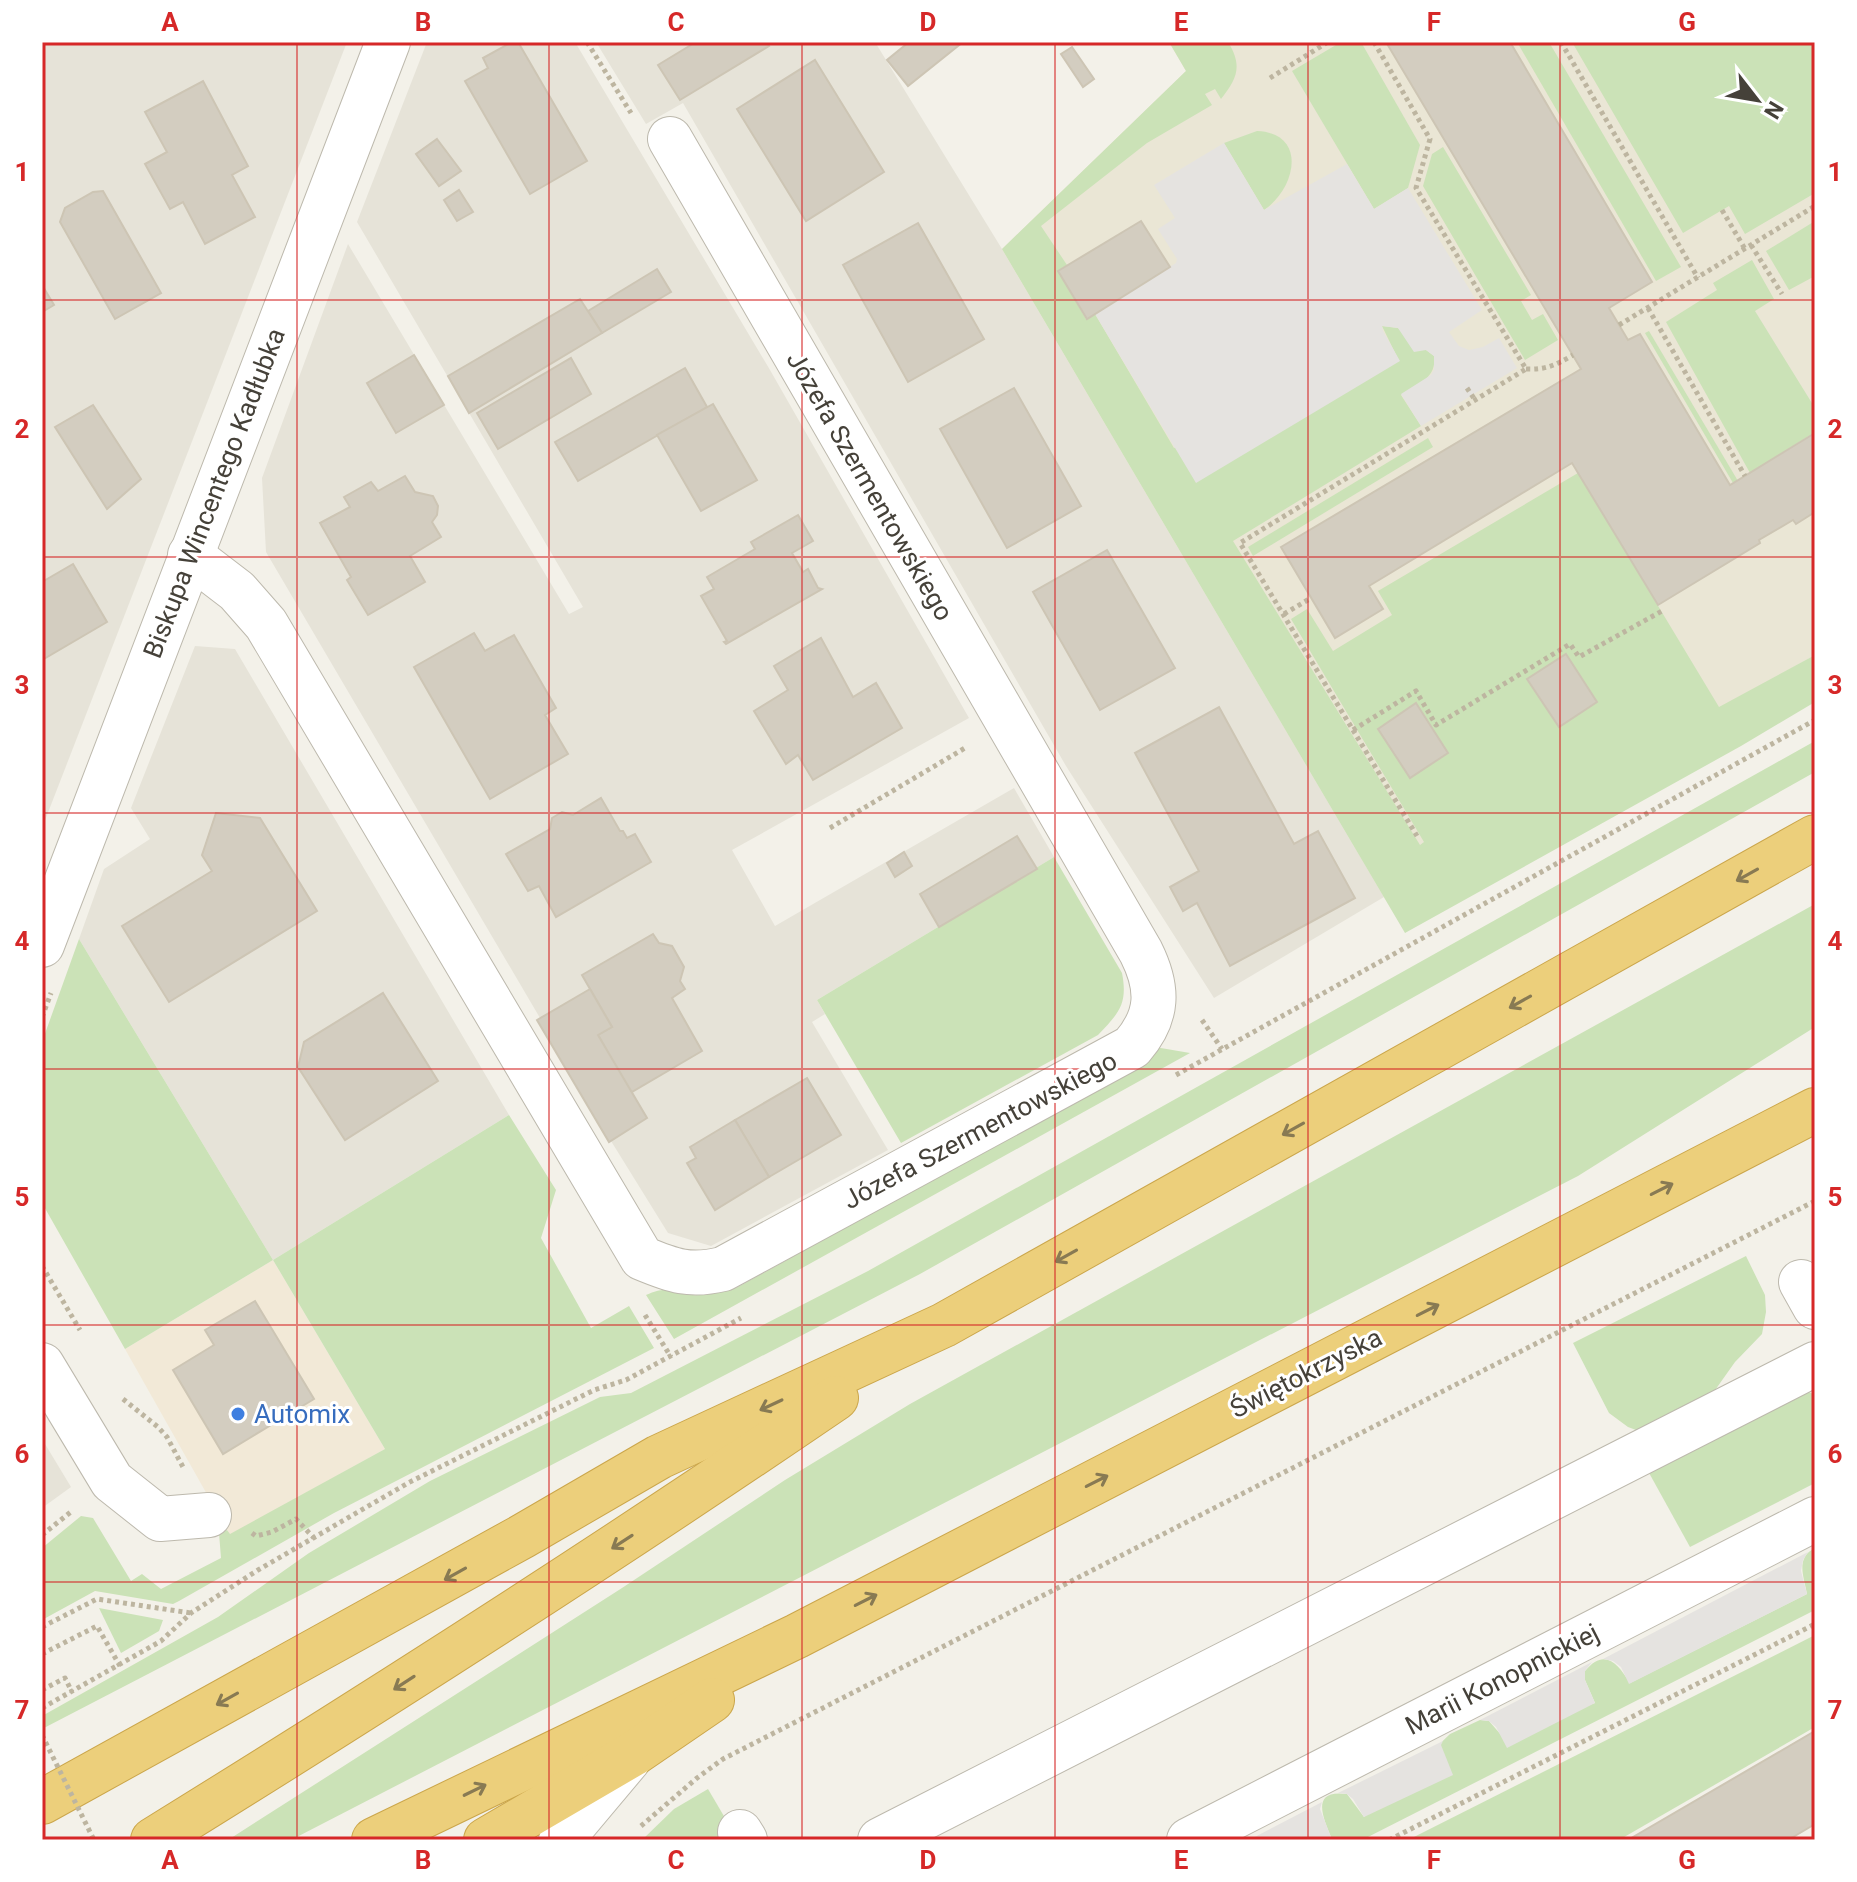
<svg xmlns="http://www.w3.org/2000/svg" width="1857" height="1882" font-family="Roboto,sans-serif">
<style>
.residential{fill:#e6e3d8}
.commercial{fill:#f2e9d7}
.education{fill:#eae6d5}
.green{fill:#cbe2b7}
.parking{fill:#e5e3e0}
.building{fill:#d3cdc0;stroke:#cdc5b4;stroke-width:2}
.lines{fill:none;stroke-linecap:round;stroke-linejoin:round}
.minor-casing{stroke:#bdb9ad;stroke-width:46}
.highway-casing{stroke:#cba64b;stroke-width:46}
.path{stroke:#bdb5a0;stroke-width:5;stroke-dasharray:4 4;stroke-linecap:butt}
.minor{stroke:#fff;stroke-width:44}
.highway{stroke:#eccf7b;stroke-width:44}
.path-bridge{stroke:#bdb5a0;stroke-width:5;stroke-dasharray:4 4;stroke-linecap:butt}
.oneway{stroke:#887a53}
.grid{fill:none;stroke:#d62828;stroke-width:2;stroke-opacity:0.55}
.shop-dot{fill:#3f7fe0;stroke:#fff;stroke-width:3}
.labels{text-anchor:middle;stroke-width:6;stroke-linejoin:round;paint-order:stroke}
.street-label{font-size:26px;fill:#454139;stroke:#fff}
.shop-label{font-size:26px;fill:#366cbe;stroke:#fff;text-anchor:start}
.neatline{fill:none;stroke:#d62828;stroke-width:3}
.grid-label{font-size:26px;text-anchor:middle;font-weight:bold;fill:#d62828}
</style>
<rect width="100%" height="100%" fill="#f3f1e9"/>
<!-- residential -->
<g class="residential">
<polygon points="42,42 347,42 42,828"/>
<polygon points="427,42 575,42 770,370 969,718 732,850 775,926 1014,788 1054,857 817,1000 825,1014 812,1022 888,1150 711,1246 668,1233 611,1141 609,1142 540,1018 266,552 262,478 348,244 569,614 583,607 357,222"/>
<polygon points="596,42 875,42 1002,249 1384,897 1214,998 1066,766 683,103 646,124"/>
<polygon points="195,646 235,649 509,1115 273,1260 79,939 104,869 150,839 131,808"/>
<polygon points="42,1439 71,1487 42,1508"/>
</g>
<!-- commercial -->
<polygon class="commercial" points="273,1260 385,1449 230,1535 125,1349"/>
<!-- education -->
<polygon class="education" points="1169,42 1815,42 1815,655 1384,897 1002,249 1186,71"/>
<!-- green -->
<g class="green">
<path d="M1169,42H1228C1243,66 1237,79 1221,99L1215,89L1205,94L1212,105L1147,143L1041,226L1067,265L1058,271L1086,319L1095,314L1174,448L1399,361L1382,326L1398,328L1419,349L1426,350L1434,356C1437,378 1418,384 1401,395L1421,426L1233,541L1420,845L1424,842L1291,619L1307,609L1333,651L1392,615L1378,591L1578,473L1719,707L1815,655V702L1741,746L1405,933L1002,249L1186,71Z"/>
<polygon points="1341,42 1361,42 1420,145 1408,188 1374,209 1292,71"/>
<polygon points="1517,42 1549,42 1681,267 1656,281"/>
<polygon points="1572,42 1815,42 1815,193 1745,234 1729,206 1683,233"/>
<path d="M1257,131C1308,133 1296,189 1264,210L1224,143Z"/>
<polygon points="1443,147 1531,295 1521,301 1532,320 1543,314 1558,340 1525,360 1423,186 1432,154"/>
<polygon points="1815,221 1815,276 1789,290 1766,251"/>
<polygon points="1752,260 1774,299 1755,311 1815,408 1815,432 1750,473 1666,322 1717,290 1713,283"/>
<polygon points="1649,331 1738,481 1733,483 1645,333"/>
<polygon points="1428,438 1433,447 1253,556 1248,547"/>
<polygon points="1815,741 1815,772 920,1274 42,1729 42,1716 218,1617 309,1553 430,1481 600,1397 631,1393 868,1271"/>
<path d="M1054,857L1122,973C1128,1004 1119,1013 1098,1035L901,1143L817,1000Z"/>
<polygon points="1815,904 1815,1027 1578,1176 291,1840 228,1840 622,1588 785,1480 910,1404"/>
<polygon points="79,939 273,1260 509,1115 556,1190 541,1238 591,1328 629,1306 654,1348 334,1513 179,1601 173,1604 95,1591 42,1620 42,1548 81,1516 93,1518 131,1581 142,1574 161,1589 221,1558 219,1533 227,1530 230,1534 385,1449 273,1260 125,1349 42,1203 42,1042"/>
<path d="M1155,1047L1190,1053L674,1339L646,1295C670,1285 667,1293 690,1295C706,1296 721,1292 736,1288L1138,1066Z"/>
<polygon points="1746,1256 1765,1295 1766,1312 1762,1334 1735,1362 1713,1393 1644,1433 1628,1427 1609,1413 1573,1343"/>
<polygon points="1805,1390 1815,1395 1815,1483 1690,1547 1643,1462"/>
<path d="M1815,1548V1610L1362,1840H1325L1331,1837C1323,1817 1310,1789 1347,1794L1364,1817L1450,1734L1480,1720L1489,1721L1502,1736L1595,1703L1585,1680V1671C1605,1647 1618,1664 1630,1683L1807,1594C1804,1577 1795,1558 1815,1548Z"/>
<polygon points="99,1608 163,1620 159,1631 121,1653"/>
<polygon points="1815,1635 1815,1727 1619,1840 1408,1840"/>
<polygon points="708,1789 738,1840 642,1840 674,1809"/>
</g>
<!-- parking -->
<g class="parking">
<polygon points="1224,143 1264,210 1347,164 1374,209 1408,188 1482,310 1449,332 1459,346 1469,350 1483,347 1499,338 1517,368 1421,426 1401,394 1431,375 1434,370 1434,356 1426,350 1414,352 1398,328 1382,326 1383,331 1400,361 1196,483 1095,314 1176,263 1177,259 1158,229 1175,218 1154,185"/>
<polygon points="1808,1552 1803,1560 1801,1571 1807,1594 1629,1684 1621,1667 1613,1661 1603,1659"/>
<polygon points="1592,1662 1585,1671 1585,1680 1595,1703 1507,1748 1496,1727 1489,1721 1480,1720"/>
<polygon points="1443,1741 1441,1745 1453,1775 1364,1817 1353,1799 1347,1794 1338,1793"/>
<polygon points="1322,1802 1320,1809 1331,1837 1325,1840 1249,1840"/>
</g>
<!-- building -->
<g class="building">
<polygon points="512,42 518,42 587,161 530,194 465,81 488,68 483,58"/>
<polygon points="696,42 766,42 769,46 680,100 658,65"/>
<polygon points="909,42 963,42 908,86 887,60"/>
<polygon points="1386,42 1510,42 1652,282 1609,308 1628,340 1640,334 1730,485 1815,433 1815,512 1796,524 1793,520 1759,540 1760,543 1658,605 1572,463 1369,586 1383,609 1335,638 1281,547 1581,369"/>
<polygon points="1072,47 1094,79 1083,87 1061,54"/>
<polygon points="815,60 884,172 806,221 737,109"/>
<polygon points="203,81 248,166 232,175 255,217 205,244 183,202 170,209 145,164 167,152 145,112"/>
<polygon points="437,139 461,171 439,186 416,154"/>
<polygon points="459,190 473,212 457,221 444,200"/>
<polygon points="103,191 161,293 115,319 60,222 65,208 93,192"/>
<polygon points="1141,221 1170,267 1087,319 1058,271"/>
<polygon points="918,223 984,339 908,382 843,265"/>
<polygon points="657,269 671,292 602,333 588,311"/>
<polygon points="42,285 54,305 42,312"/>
<polygon points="580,299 602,333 469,413 448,376"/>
<polygon points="414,355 444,405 396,433 367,383"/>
<polygon points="571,358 591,394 498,449 477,413"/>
<polygon points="685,368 707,407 578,481 555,442"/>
<polygon points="1014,388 1081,506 1007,548 940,429"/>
<polygon points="713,404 757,480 701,511 657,435"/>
<polygon points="93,405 141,479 107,509 55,427"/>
<polygon points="405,476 415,492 433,496 438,506 437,515 432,522 441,537 410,556 425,582 368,615 347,580 351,577 320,523 350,507 344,497 371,482 378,491"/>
<polygon points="798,515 813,541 792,553 803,572 808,569 818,588 822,589 726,644 724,642 727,641 701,596 714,589 707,577 755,549 751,542"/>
<polygon points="1107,550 1175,668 1100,710 1033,592"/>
<polygon points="73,564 107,622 42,660 42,582"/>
<polygon points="474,633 485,651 514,635 556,708 545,715 568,754 490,799 414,667"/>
<polygon points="821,638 853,697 876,683 902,728 813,780 798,755 786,764 754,711 788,690 774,666"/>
<polygon points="1566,654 1597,702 1559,727 1527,679"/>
<polygon points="1416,703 1448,753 1410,778 1378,729"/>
<polygon points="1219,707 1294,844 1318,831 1355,898 1230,966 1197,903 1183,911 1170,887 1199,871 1135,753"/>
<polygon points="601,798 620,831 623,831 627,838 635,834 651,862 556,917 539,886 528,891 506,854 550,829 552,818 562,812 573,815"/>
<polygon points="216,813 260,818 317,911 169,1002 122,926 212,871 202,855"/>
<polygon points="1017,836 1037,869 939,927 920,894"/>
<polygon points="904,852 912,866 895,877 887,863"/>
<polygon points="653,934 659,943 672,946 684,967 680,981 685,989 672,998 702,1051 630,1093 598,1035 612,1027 582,975"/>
<polygon points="590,989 612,1027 598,1035 647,1118 609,1142 537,1020"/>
<polygon points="383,993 438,1081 345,1140 298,1067 304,1042"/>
<polygon points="807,1078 841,1135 769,1177 735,1120"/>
<polygon points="735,1120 769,1177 715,1210 687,1163 696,1158 690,1147"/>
<polygon points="255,1301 314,1399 223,1454 173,1370 214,1345 205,1330"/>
<polygon points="1815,1731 1815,1824 1788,1840 1628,1840"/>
</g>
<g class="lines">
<!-- minor casing -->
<g class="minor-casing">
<g id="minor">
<path d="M190,555L237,591L266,624L642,1258C673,1271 690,1277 723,1269L1132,1047C1159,1016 1159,988 1141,952L670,139"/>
<polyline points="42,945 388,42"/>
<polyline points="1801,1282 1815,1307"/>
<polyline points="42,1365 112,1481 160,1519 209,1515"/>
<polyline points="740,1832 745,1840"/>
<polyline points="561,1840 629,1759"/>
<polyline points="880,1840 1815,1364"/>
<polyline points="1189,1840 1815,1519"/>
</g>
</g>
<!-- highway casing -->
<g class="highway-casing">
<g id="highway">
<polyline points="42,1802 523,1536 659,1457 944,1325 1815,837"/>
<path d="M153,1840C384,1697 612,1551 836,1398"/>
<polyline points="374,1840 797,1636 1815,1110"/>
<polyline points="486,1840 633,1754 712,1700"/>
</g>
</g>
<!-- path -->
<g class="path">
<polyline points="587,42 631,113"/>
<polyline points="1374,42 1430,139 1416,188 1526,369 1240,543 1417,836"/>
<polyline points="1561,42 1698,278"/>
<polyline points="1270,78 1328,42"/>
<polyline points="1722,210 1745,249"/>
<polyline points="1751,245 1782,294"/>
<polyline points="1648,308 1745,476"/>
<polyline points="1619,325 1815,206"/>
<path d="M1526,369C1545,370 1556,365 1573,355"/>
<polyline points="1467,388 1475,400"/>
<polyline points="1284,614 1311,598"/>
<polyline points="1353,730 1416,691 1436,725 1570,644 1579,657 1662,611"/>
<polyline points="830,828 965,748"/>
<polyline points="42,1017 51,993"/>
<polyline points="1202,1020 1222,1049"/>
<polyline points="1176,1075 1815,720"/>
<polyline points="42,1266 80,1330"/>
<polyline points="645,1315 671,1357"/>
<polyline points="123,1399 158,1427 167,1437 184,1469"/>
<polyline points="252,1533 256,1536 272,1532 296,1519 314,1538"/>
<polyline points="42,1535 72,1511"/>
<polyline points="42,1627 97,1599 191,1613"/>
<polyline points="42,1654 97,1626 120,1666"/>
<polyline points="42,1690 65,1678 72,1692"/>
<polyline points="42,1708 161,1641 191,1613 258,1570 408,1483 594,1390 626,1380 741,1318"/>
<polyline points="641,1826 697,1778 723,1759 1815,1201"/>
<polyline points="1389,1840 1815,1624"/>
</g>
<!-- minor -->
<use href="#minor" class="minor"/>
<!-- highway -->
<use href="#highway" class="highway"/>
<!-- path-bridge -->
<polyline class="path-bridge" points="42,1735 94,1840"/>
</g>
<!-- one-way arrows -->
<defs><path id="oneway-shaft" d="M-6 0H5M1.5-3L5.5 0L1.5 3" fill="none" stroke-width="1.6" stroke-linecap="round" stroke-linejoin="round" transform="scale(2)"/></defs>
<g class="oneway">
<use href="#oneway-shaft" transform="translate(1747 875) rotate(151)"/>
<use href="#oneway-shaft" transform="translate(1520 1002) rotate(151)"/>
<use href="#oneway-shaft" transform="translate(1293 1129) rotate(151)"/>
<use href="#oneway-shaft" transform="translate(1662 1189) rotate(-27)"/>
<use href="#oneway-shaft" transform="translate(1066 1256) rotate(151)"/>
<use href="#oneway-shaft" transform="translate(1428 1310) rotate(-27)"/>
<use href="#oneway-shaft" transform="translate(771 1405) rotate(155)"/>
<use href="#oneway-shaft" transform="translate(1097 1481) rotate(-27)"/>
<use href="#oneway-shaft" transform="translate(622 1542) rotate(147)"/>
<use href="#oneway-shaft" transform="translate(455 1574) rotate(151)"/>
<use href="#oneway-shaft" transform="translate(866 1600) rotate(-27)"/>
<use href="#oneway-shaft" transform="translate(404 1683) rotate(147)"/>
<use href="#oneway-shaft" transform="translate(227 1699) rotate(151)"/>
<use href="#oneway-shaft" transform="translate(475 1790) rotate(-26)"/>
</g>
<!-- grid -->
<path class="grid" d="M297,42V1840M549,42V1840M802,42V1840M1055,42V1840M1308,42V1840M1560,42V1840M42,300H1815M42,557H1815M42,813H1815M42,1069H1815M42,1325H1815M42,1582H1815"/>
<!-- markers -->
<circle class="shop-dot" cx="238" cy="1414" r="8"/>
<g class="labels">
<!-- street labels -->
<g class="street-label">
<text transform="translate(870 486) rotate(60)" y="9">Józefa Szermentowskiego</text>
<text transform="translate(214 493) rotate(-69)" y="9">Biskupa Wincentego Kadłubka</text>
<text transform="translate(980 1130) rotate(-28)" y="9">Józefa Szermentowskiego</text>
<text transform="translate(1306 1373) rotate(-27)" y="9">Świętokrzyska</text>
<text transform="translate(1502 1679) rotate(-27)" y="9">Marii Konopnickiej</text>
</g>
<!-- shop labels -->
<g class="shop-label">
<text x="254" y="1423">Automix</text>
</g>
</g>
<!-- border -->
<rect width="1857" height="1882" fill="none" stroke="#ffffff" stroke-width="88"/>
<!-- north arrow -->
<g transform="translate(1757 100) rotate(121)" stroke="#ffffff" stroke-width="6" paint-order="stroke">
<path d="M0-6L14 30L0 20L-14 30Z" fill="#454139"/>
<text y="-12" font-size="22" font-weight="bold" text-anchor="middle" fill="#454139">N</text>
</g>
<rect x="44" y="44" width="1769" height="1794" class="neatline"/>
<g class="grid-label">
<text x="170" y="31">A</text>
<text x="423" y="31">B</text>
<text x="676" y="31">C</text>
<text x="928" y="31">D</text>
<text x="1181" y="31">E</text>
<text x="1434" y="31">F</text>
<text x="1687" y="31">G</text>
<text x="22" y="181">1</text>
<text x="1835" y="181">1</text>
<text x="22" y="438">2</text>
<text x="1835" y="438">2</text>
<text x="22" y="694">3</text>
<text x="1835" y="694">3</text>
<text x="22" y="950">4</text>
<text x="1835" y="950">4</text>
<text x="22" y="1206">5</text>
<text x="1835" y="1206">5</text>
<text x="22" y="1463">6</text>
<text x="1835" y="1463">6</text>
<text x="22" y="1719">7</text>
<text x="1835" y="1719">7</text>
<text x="170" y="1869">A</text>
<text x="423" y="1869">B</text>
<text x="676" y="1869">C</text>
<text x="928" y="1869">D</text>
<text x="1181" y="1869">E</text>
<text x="1434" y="1869">F</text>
<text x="1687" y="1869">G</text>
</g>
</svg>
